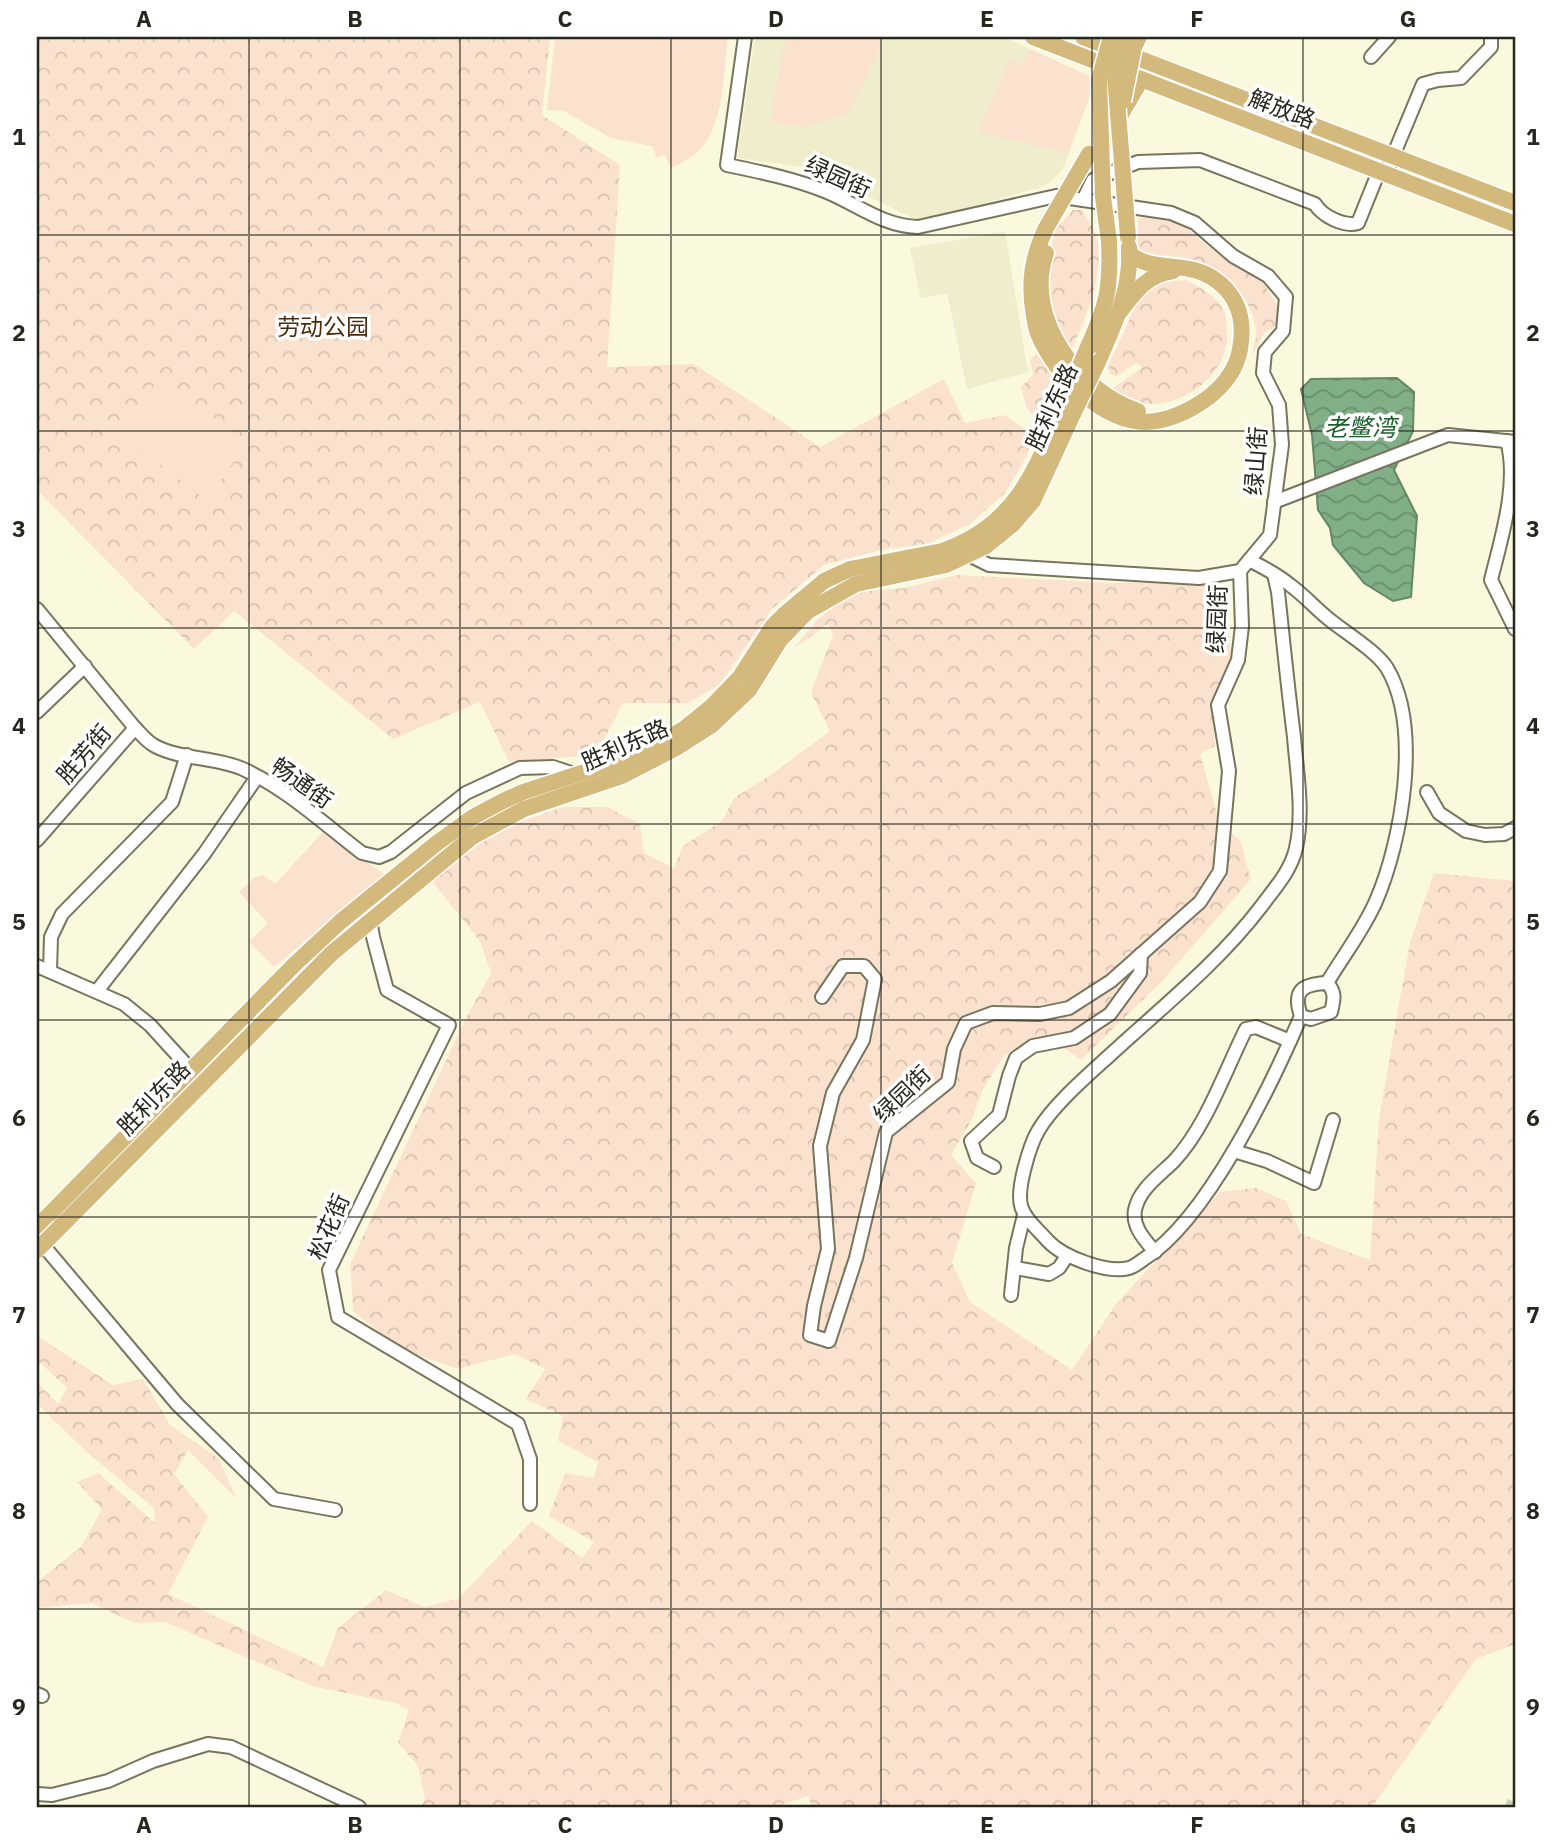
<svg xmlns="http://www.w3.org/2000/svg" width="1552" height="1844" font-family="'IBM Plex Sans','Noto Sans SC',sans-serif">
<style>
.built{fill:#efedcb}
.forest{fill:url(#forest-crowns)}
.pitch{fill:#fbe2ce}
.water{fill:url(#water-waves);stroke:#668667;stroke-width:2}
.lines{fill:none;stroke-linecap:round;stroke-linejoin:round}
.major-tunnel{stroke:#d0cfb7;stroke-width:16;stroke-dasharray:16 8;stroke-linecap:butt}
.minor-casing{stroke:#77755e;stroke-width:16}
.major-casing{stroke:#fff;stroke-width:19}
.minor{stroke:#fff;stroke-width:12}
.major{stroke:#d3b97c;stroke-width:16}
.major-bridge-casing{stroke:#fff;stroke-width:19;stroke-linecap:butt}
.major-bridge{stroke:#d3b97c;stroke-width:16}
.grid{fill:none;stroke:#27271d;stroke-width:2;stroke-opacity:0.55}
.labels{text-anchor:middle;stroke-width:7;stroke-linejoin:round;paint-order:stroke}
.street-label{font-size:23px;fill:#27271d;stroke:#fff}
.park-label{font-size:23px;fill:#4b2c0d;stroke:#fff}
.water-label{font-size:24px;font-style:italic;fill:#1c5f2c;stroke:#fff}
.neatline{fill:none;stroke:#27271d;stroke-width:2.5}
.grid-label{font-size:23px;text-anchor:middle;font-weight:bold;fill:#27271d}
</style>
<defs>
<pattern id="forest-crowns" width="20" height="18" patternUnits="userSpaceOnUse" patternTransform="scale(1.75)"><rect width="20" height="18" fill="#fbe2ce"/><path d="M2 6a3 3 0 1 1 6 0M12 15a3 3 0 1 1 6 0" fill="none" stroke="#d7c2b0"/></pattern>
<pattern id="water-waves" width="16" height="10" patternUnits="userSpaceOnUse" patternTransform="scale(1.75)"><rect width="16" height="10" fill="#81af87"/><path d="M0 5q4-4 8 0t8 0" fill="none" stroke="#6a8e6e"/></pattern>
</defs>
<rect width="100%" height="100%" fill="#faf9de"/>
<!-- built -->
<g class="built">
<polygon points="757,37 1003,37 1096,79 1063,169 1052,181 1042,187 919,221 810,168 737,158 754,43"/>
<polygon points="1005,231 1028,372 967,389 947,293 921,298 910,248"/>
</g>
<!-- forest -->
<g class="forest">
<polygon points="37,37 550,37 542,115 620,165 607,367 694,364 820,447 944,379 965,423 1004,415 1032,434 1027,456 1005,493 970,524 927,544 885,549 824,565 773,608 719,685 688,703 623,703 596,755 509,762 480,702 393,739 234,611 194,649 37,490"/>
<path d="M1073,210H1082C1088,220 1097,232 1098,244C1102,281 1086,317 1072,349L1056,320L1050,296L1049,259L1055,230Z"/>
<path d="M1138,218H1164L1186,228L1219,255L1263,282L1279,308L1281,323L1264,333L1252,356C1253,348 1257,338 1256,330C1252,294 1219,263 1185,258C1168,255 1153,257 1138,248Z"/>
<path d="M1186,280C1201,288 1216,295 1224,311C1227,316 1226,325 1227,332C1229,374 1186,406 1147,404C1135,404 1122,395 1112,389L1143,367L1136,363L1116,377L1110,373L1108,366L1143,290L1157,282Z"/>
<polygon points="1037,353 1044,365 1057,378 1040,414 1034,417 1026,406 1021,387 1033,375 1030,360"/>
<polygon points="957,575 1112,583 1207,582 1226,603 1231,655 1212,707 1215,746 1200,754 1220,825 1240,840 1251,879 1163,980 1081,1060 1049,1037 1005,1054 982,1091 972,1119 951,1155 976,1183 952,1263 970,1302 1072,1370 1116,1304 1220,1192 1256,1188 1286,1201 1301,1234 1370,1260 1379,1118 1410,942 1434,873 1515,881 1515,1644 1476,1659 1372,1807 812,1807 808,1796 775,1807 421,1807 425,1798 418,1766 398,1743 409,1710 395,1703 312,1686 165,1622 135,1623 91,1603 37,1608 37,1582 81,1547 102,1509 77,1482 98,1473 155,1523 154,1508 88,1453 37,1404 37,1382 58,1404 67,1388 37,1360 37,1336 113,1385 143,1379 170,1425 218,1458 237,1499 188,1450 174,1474 208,1517 168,1594 323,1667 338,1628 386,1590 424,1607 458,1599 532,1521 582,1558 594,1542 549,1516 565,1473 594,1478 598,1462 558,1441 563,1416 526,1399 545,1369 515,1354 458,1369 398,1348 353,1311 350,1264 465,1020 491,973 480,941 432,881 487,838 525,820 563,807 607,807 640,824 644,853 674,868 683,846 722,821 734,798 771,775 830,731 811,693 833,635 828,624 793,649 819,618 857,592 904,588"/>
</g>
<!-- pitch -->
<g class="pitch">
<path d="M555,37H728C724,69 724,122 702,147C694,156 682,163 671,168L665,155L657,158L652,146L611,138L564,111L547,110Z"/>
<polygon points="789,37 885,37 848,114 804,127 770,122 782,52"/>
<polygon points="1030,49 1096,79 1068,153 978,132 1010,58 1023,64"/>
<polygon points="160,378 248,443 206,500 120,433"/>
<polygon points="324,831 385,875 274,967 249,942 268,923 239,892 255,877 263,875 275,884"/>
</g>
<!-- water -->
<polygon class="water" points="1397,378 1414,392 1413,431 1394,470 1417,516 1411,597 1393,601 1364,583 1333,545 1330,528 1318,510 1312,435 1301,389 1311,379"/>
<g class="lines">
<!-- major-tunnel -->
<polyline class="major-tunnel" points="1513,1807 1515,1802"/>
<!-- minor casing -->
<g class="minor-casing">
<g id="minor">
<path d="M745,37L727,165C761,172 795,179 827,192C858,205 883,226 918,227L1056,196L1171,213L1195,223L1233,256L1268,276L1286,297L1283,331L1265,352L1263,373L1279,405L1282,445L1270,535L1240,571L1199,578L989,565L969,555"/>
<polyline points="1371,57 1389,37"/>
<polyline points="1386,173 1423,84 1438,80 1461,78 1491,47 1491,37"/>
<path d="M1083,200L1093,180L1138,162L1200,160L1315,204C1322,216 1344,227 1358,223L1379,171"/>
<path d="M1507,441C1519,483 1501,539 1491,580L1515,629"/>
<polyline points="1274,502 1448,435 1515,442"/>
<path d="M1249,560C1263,567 1278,575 1290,585C1304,595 1316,609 1330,620C1346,633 1376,651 1387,668C1422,727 1402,841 1376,901C1364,929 1343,956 1327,983"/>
<path d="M1274,574L1278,592C1283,640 1288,689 1294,737C1297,774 1304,812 1296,848C1291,871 1274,889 1260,908C1218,963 1161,1008 1110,1055C1088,1075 1052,1106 1038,1131C1031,1143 1027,1158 1024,1170C1014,1210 1022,1213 1048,1241C1063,1257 1107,1274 1129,1268C1133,1267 1140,1262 1144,1259C1207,1220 1272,1084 1301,1016C1292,990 1303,984 1327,983C1336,992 1334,1000 1331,1012L1311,1019L1301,1016"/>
<path d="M37,609L135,728C141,734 147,742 155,746C182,760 216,757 243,769C287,789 324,824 362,853L379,857L391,852L466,793L520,768L553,767L574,774"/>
<polyline points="37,712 85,666"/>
<polyline points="1427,792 1439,813 1466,831 1485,835 1504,834 1515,828"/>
<polyline points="37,840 135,728"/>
<polyline points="370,919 373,937 387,990 449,1025 329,1270 338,1317 518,1424 530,1459 530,1504"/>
<polyline points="37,966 124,1004 150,1025 191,1070"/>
<polyline points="50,971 51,937 62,914 172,802 187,755"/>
<polyline points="97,991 204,854 257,777"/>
<polyline points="822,997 843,966 864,966 875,979 863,1040 833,1093 820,1146 828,1249 814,1306 810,1335 829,1341 856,1258 886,1132 948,1082 954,1049 966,1023 993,1013 1040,1014 1069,1008 1111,981 1200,902 1220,871 1229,771 1218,705 1238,660 1242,626 1240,571"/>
<polyline points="1234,1151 1267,1161 1314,1183 1333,1120"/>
<polyline points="994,1167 977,1158 971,1141 999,1115 1009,1076 1016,1058 1033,1046 1074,1038 1110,1014 1140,973 1141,954"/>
<polyline points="37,1238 177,1404 274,1499 335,1510"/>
<path d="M1155,1252C1145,1240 1132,1227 1135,1210C1139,1189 1160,1175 1174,1161C1206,1127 1225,1071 1246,1029L1256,1027L1290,1041"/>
<polyline points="1015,1268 1049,1274 1059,1268 1067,1256"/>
<polyline points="1011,1295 1016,1248 1024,1215"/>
<polyline points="37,1694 42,1696"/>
<polyline points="37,1794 52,1795 108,1781 153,1761 208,1744 231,1747 359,1807"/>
</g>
</g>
<!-- major casing -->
<g class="major-casing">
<g id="major">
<polyline points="1033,37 1515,224"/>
<polyline points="1083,37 1515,203"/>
<polyline points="1099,152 1141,80"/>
<path d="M1046,228C1032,258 1028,283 1034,316C1035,322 1036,330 1039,336C1055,374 1102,422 1146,422C1170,421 1190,411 1209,397C1224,385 1237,368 1240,349C1244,327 1242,307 1226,289C1193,254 1156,277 1129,253"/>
<path d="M1046,253C1023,317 1078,391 1138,411"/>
<path d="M1119,313C1135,292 1146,275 1173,271"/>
<path d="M1087,349C1107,305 1111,290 1109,241"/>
<path d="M1098,362C1114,325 1132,289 1129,247"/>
<path d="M37,1227L295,964L340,922L437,843L473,817L501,802L523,792L612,763L665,740L685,728L711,707L740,677L772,627L786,613L824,581L850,569L942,551C1019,524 1035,469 1065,401"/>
<polyline points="60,1227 332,953 472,837 524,809 622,776 676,748 712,725 749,690 780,640 808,611 856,584 946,565 986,546 1013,524 1033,501 1074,412"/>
</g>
</g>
<!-- minor -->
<use href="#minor" class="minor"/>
<!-- major -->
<use href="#major" class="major"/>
<!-- major-bridge casing -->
<g class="major-bridge-casing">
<g id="major-bridge">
<polyline points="1125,37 1115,76 1128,237"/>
<polyline points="1123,101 1134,47 1139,37"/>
<polyline points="1046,228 1089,154"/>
<polyline points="1109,241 1103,197 1099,80 1111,37"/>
<polyline points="1065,401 1087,349"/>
<polyline points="1074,412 1098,362"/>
<polyline points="37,1250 60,1227"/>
</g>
</g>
<!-- major-bridge -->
<use href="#major-bridge" class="major-bridge"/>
</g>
<!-- grid -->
<path class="grid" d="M249,37V1807M460,37V1807M671,37V1807M881,37V1807M1092,37V1807M1303,37V1807M37,235H1515M37,431H1515M37,628H1515M37,824H1515M37,1020H1515M37,1217H1515M37,1413H1515M37,1609H1515"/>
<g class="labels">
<!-- street labels -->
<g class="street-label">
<text transform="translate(1282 109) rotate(21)" y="8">解放路</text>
<text transform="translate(838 177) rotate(24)" y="8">绿园街</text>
<text transform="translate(1052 407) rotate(-66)" y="8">胜利东路</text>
<text transform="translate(1256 461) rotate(-86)" y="8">绿山街</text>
<text transform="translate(1217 619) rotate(-88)" y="8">绿园街</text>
<text transform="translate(625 745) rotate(-24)" y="8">胜利东路</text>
<text transform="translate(84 754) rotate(-49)" y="8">胜芳街</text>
<text transform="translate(302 783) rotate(35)" y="8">畅通街</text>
<text transform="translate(902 1094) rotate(-44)" y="8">绿园街</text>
<text transform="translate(154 1098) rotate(-46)" y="8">胜利东路</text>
<text transform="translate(329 1227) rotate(-67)" y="8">松花街</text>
</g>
<!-- park labels -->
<g class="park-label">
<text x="323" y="335">劳动公园</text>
</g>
<!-- water labels -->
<g class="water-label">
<text x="1360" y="436">老鳖湾</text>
</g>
</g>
<!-- border -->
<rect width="1552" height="1844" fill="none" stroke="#ffffff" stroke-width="77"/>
<rect x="38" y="38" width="1476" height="1768" class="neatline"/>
<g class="grid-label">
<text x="144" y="27">A</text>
<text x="355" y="27">B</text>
<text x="565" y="27">C</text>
<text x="776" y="27">D</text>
<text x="987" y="27">E</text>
<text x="1197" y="27">F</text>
<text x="1408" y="27">G</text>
<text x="19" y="145">1</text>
<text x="1533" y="145">1</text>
<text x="19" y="341">2</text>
<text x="1533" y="341">2</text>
<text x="19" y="537">3</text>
<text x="1533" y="537">3</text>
<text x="19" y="734">4</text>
<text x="1533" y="734">4</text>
<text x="19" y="930">5</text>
<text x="1533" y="930">5</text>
<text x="19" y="1126">6</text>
<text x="1533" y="1126">6</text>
<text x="19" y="1323">7</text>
<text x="1533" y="1323">7</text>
<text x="19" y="1519">8</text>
<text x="1533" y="1519">8</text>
<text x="19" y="1715">9</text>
<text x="1533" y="1715">9</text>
<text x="144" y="1833">A</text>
<text x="355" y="1833">B</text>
<text x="565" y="1833">C</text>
<text x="776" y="1833">D</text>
<text x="987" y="1833">E</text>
<text x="1197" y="1833">F</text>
<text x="1408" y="1833">G</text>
</g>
</svg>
